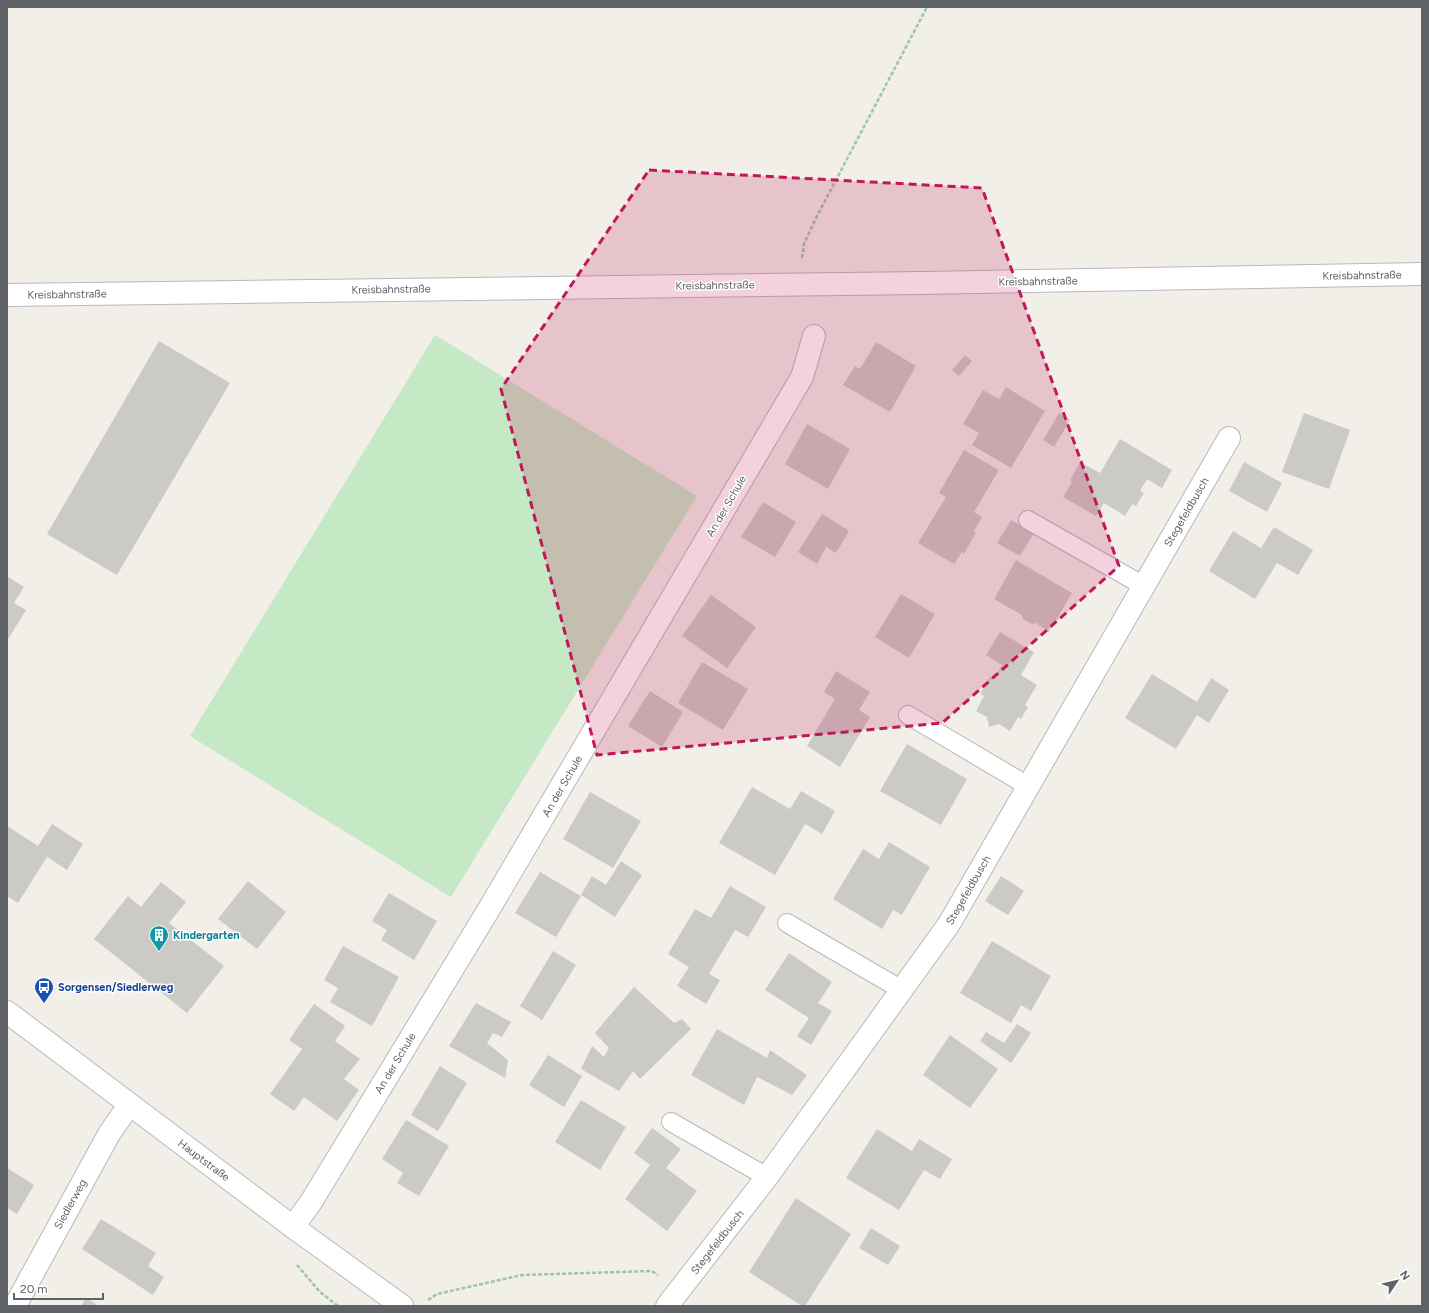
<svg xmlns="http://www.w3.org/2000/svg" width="1429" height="1313" font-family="Figtree,sans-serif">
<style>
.green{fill:#c5e8c5}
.building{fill:#cccac5}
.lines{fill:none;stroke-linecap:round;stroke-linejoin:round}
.lane-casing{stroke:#b5b8bc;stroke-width:20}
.street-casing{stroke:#b5b8bc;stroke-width:24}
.secondary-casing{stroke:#b6babf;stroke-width:24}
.path{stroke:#9cc7a9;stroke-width:2.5;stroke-dasharray:4 2;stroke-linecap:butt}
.lane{stroke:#fff;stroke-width:18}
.street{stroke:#fff;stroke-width:22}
.secondary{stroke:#fff;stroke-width:22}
.marked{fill:#c2185b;fill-opacity:0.2;stroke:#c2185b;stroke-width:3;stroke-dasharray:8 5;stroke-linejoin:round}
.labels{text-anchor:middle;stroke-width:3;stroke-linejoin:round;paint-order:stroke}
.street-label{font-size:11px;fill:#5f6368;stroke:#fff}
.culture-label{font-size:11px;font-weight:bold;fill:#0d838f;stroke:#fff;text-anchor:start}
.transit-label{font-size:11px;font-weight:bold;fill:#164399;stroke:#fff;text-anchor:start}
</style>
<rect width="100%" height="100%" fill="#f1efe8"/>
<!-- green -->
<polygon class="green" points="435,335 697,496 451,897 190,736"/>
<!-- building -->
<g class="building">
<polygon points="159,341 230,383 117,575 47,534"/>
<polygon points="876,342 916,366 890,412 843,385 855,366 860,369"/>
<polygon points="965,355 972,361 959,376 952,370"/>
<polygon points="1006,387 1045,411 1011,468 972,445 979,433 963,424 983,390 999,399"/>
<polygon points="1059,413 1070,420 1054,447 1043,440"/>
<polygon points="1304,413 1350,430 1329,489 1282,472"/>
<polygon points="807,424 850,449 828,489 785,464"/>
<polygon points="1120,439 1172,470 1162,488 1147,479 1140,491 1144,493 1136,506 1132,504 1125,516 1104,503 1096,516 1063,497 1072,482 1070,480 1080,462 1100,473"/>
<polygon points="964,450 999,470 974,512 982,517 974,531 976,532 964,554 962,552 954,564 918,543 946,497 939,493"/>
<polygon points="1244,462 1282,483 1267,512 1229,491"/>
<polygon points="763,502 796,522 775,557 741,537"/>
<polygon points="822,514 849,531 836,553 826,547 817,564 798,552"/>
<polygon points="1011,520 1034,533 1020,556 997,543"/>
<polygon points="1274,527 1313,550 1298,575 1277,563 1255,599 1209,571 1233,531 1261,548"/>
<polygon points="1016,560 1072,593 1049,632 1036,623 1032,624 1023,619 1022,615 994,599"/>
<polygon points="7,576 24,587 14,603 26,610 7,641"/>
<polygon points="901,594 935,614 909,658 875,637"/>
<polygon points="711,595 756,627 727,668 682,636"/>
<polygon points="1000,632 1034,652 1021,675 1037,685 1025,705 1028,707 1021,719 1018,717 1010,731 999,724 989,727 987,717 976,711 984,696 980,694 990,677 994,679 1002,665 986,655"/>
<polygon points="702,662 748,689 723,730 678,703"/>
<polygon points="836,671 870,692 859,710 870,717 840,767 807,746 835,699 824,692"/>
<polygon points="1152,674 1197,702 1211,678 1229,690 1209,723 1197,715 1176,749 1125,718"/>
<polygon points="650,691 683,712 662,747 628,726"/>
<polygon points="907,744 967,779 941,825 880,791"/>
<polygon points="752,787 790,809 801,791 835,811 822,834 805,824 775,875 719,843"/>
<polygon points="590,792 641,821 613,868 563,839"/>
<polygon points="52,824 83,844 67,870 47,857 18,903 7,896 7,826 38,846"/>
<polygon points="889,842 930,867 902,915 893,910 882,929 833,899 863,849 879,859"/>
<polygon points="621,861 642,875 615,917 581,895 592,876 606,885"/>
<polygon points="540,872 581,896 556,937 515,913"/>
<polygon points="1001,876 1024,891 1008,915 985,901"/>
<polygon points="248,881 286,912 257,949 218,919"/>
<polygon points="161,882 186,902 169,923 224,966 187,1013 94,939 128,896 141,907"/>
<polygon points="730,886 766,907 748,937 735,930 709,974 720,980 706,1004 677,986 689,967 668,954 695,909 711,918"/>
<polygon points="389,893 437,921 414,960 381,940 387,930 372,921"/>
<polygon points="992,941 1051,976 1031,1011 1021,1005 1011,1023 960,993"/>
<polygon points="343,946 399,977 372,1026 330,1002 338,988 324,980"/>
<polygon points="553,951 576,965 542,1020 520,1006"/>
<polygon points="789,953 832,982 818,1003 832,1011 811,1045 797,1036 809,1018 765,990"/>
<polygon points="634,987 674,1023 682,1019 691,1029 640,1079 633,1071 619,1091 581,1069 592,1046 604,1057 609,1048 595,1033"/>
<polygon points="476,1003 511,1022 502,1037 493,1033 487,1043 508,1060 505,1078 449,1046"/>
<polygon points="314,1004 345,1026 335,1041 360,1059 344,1079 359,1090 337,1121 304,1097 294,1111 270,1094 302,1049 289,1040"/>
<polygon points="1017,1024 1031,1033 1011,1063 980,1041 986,1032 1004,1043"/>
<polygon points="717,1029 767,1058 770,1050 807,1075 792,1095 757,1077 744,1105 691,1075"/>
<polygon points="950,1035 998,1069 970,1108 923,1075"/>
<polygon points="548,1055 582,1076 564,1107 529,1085"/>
<polygon points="440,1066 467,1083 438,1131 411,1115"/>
<polygon points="581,1100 626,1127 600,1170 555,1142"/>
<polygon points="406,1120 449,1146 419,1196 397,1183 403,1173 382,1159"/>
<polygon points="652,1128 681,1149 666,1168 697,1191 667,1231 625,1199 650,1165 634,1153"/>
<polygon points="877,1129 912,1151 919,1139 952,1159 940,1179 924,1170 899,1210 846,1178"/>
<polygon points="7,1168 34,1185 17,1214 7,1208"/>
<polygon points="796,1198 851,1234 805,1306 802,1306 749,1272"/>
<polygon points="101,1219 156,1253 148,1266 164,1277 153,1295 82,1249"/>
<polygon points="871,1228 900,1246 888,1265 859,1248"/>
<polygon points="86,1298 99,1306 81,1306"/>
</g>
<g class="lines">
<!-- lane casing -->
<g class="lane-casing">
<g id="lane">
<polyline points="1028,520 1144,586"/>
<polyline points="908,715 1028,786"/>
<polyline points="787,923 902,990"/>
<polyline points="671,1122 767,1177"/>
</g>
</g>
<!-- street casing -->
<g class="street-casing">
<g id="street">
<polyline points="293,1227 311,1202 489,909 802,377 814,336"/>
<polyline points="15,1306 109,1134 129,1105"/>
<polyline points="667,1306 767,1177 949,924 1229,438"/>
</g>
</g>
<!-- secondary casing -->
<g class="secondary-casing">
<g id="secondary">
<polyline points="7,295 923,283 1422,274"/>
<polyline points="7,1012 293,1227 402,1306"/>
</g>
</g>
<!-- path -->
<g class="path">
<polyline points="802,258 804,244 816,218 927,7"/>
<polyline points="297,1265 320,1292 338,1306"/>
<polyline points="428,1300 437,1294 522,1275 652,1271 658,1275"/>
</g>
<!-- lane -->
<use href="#lane" class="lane"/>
<!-- street -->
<use href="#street" class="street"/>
<!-- secondary -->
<use href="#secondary" class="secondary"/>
</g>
<!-- marked area -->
<path class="marked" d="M649,170L982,188L1119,566L942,723L597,755L501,389Z"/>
<!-- icons -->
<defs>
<g id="building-pin" transform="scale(1)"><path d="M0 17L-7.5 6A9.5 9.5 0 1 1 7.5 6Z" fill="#0f9aa8" stroke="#fff"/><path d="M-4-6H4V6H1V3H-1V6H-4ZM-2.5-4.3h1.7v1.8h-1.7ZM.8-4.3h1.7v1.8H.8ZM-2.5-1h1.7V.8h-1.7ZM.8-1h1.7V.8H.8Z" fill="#fff"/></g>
<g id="bus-pin" transform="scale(1)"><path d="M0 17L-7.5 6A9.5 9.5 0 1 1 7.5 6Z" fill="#1a4fb4" stroke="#fff"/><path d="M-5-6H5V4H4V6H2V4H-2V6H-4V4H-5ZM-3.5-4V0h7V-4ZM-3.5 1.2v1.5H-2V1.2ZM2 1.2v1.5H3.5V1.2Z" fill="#fff"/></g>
</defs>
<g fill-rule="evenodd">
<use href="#building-pin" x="159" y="935"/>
<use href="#bus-pin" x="44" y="987"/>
</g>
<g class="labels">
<!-- street labels -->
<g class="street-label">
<text transform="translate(1362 275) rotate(-1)" y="4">Kreisbahnstraße</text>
<text transform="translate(1038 281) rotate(-1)" y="4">Kreisbahnstraße</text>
<text transform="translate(715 285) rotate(-1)" y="4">Kreisbahnstraße</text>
<text transform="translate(391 289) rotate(-1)" y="4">Kreisbahnstraße</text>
<text transform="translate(67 294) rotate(-1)" y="4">Kreisbahnstraße</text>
<text transform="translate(726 506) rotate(-60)" y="4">An der Schule</text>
<text transform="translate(1186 512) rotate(-60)" y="4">Stegefeldbusch</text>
<text transform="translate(562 786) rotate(-60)" y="4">An der Schule</text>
<text transform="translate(968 890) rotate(-60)" y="4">Stegefeldbusch</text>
<text transform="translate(395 1063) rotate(-59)" y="4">An der Schule</text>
<text transform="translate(204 1160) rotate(37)" y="4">Hauptstraße</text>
<text transform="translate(70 1204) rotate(-61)" y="4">Siedlerweg</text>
<text transform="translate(717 1242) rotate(-52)" y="4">Stegefeldbusch</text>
</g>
<!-- culture labels -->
<g class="culture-label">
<text x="173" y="939">Kindergarten</text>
</g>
<!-- transit labels -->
<g class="transit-label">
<text x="58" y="991">Sorgensen/Siedlerweg</text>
</g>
</g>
<!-- border -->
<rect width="1429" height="1313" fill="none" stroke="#5f6368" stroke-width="16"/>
<!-- north arrow -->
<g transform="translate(1397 1281) rotate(55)" stroke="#ffffff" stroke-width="3" paint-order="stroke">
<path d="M0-3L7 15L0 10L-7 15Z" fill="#5f6368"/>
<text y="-6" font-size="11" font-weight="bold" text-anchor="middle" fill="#5f6368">N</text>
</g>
<!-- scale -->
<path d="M14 1293v6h89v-6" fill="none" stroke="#5f6368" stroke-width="2"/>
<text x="20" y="1293" font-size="12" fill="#5f6368" stroke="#ffffff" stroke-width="3" paint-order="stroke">20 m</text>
</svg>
